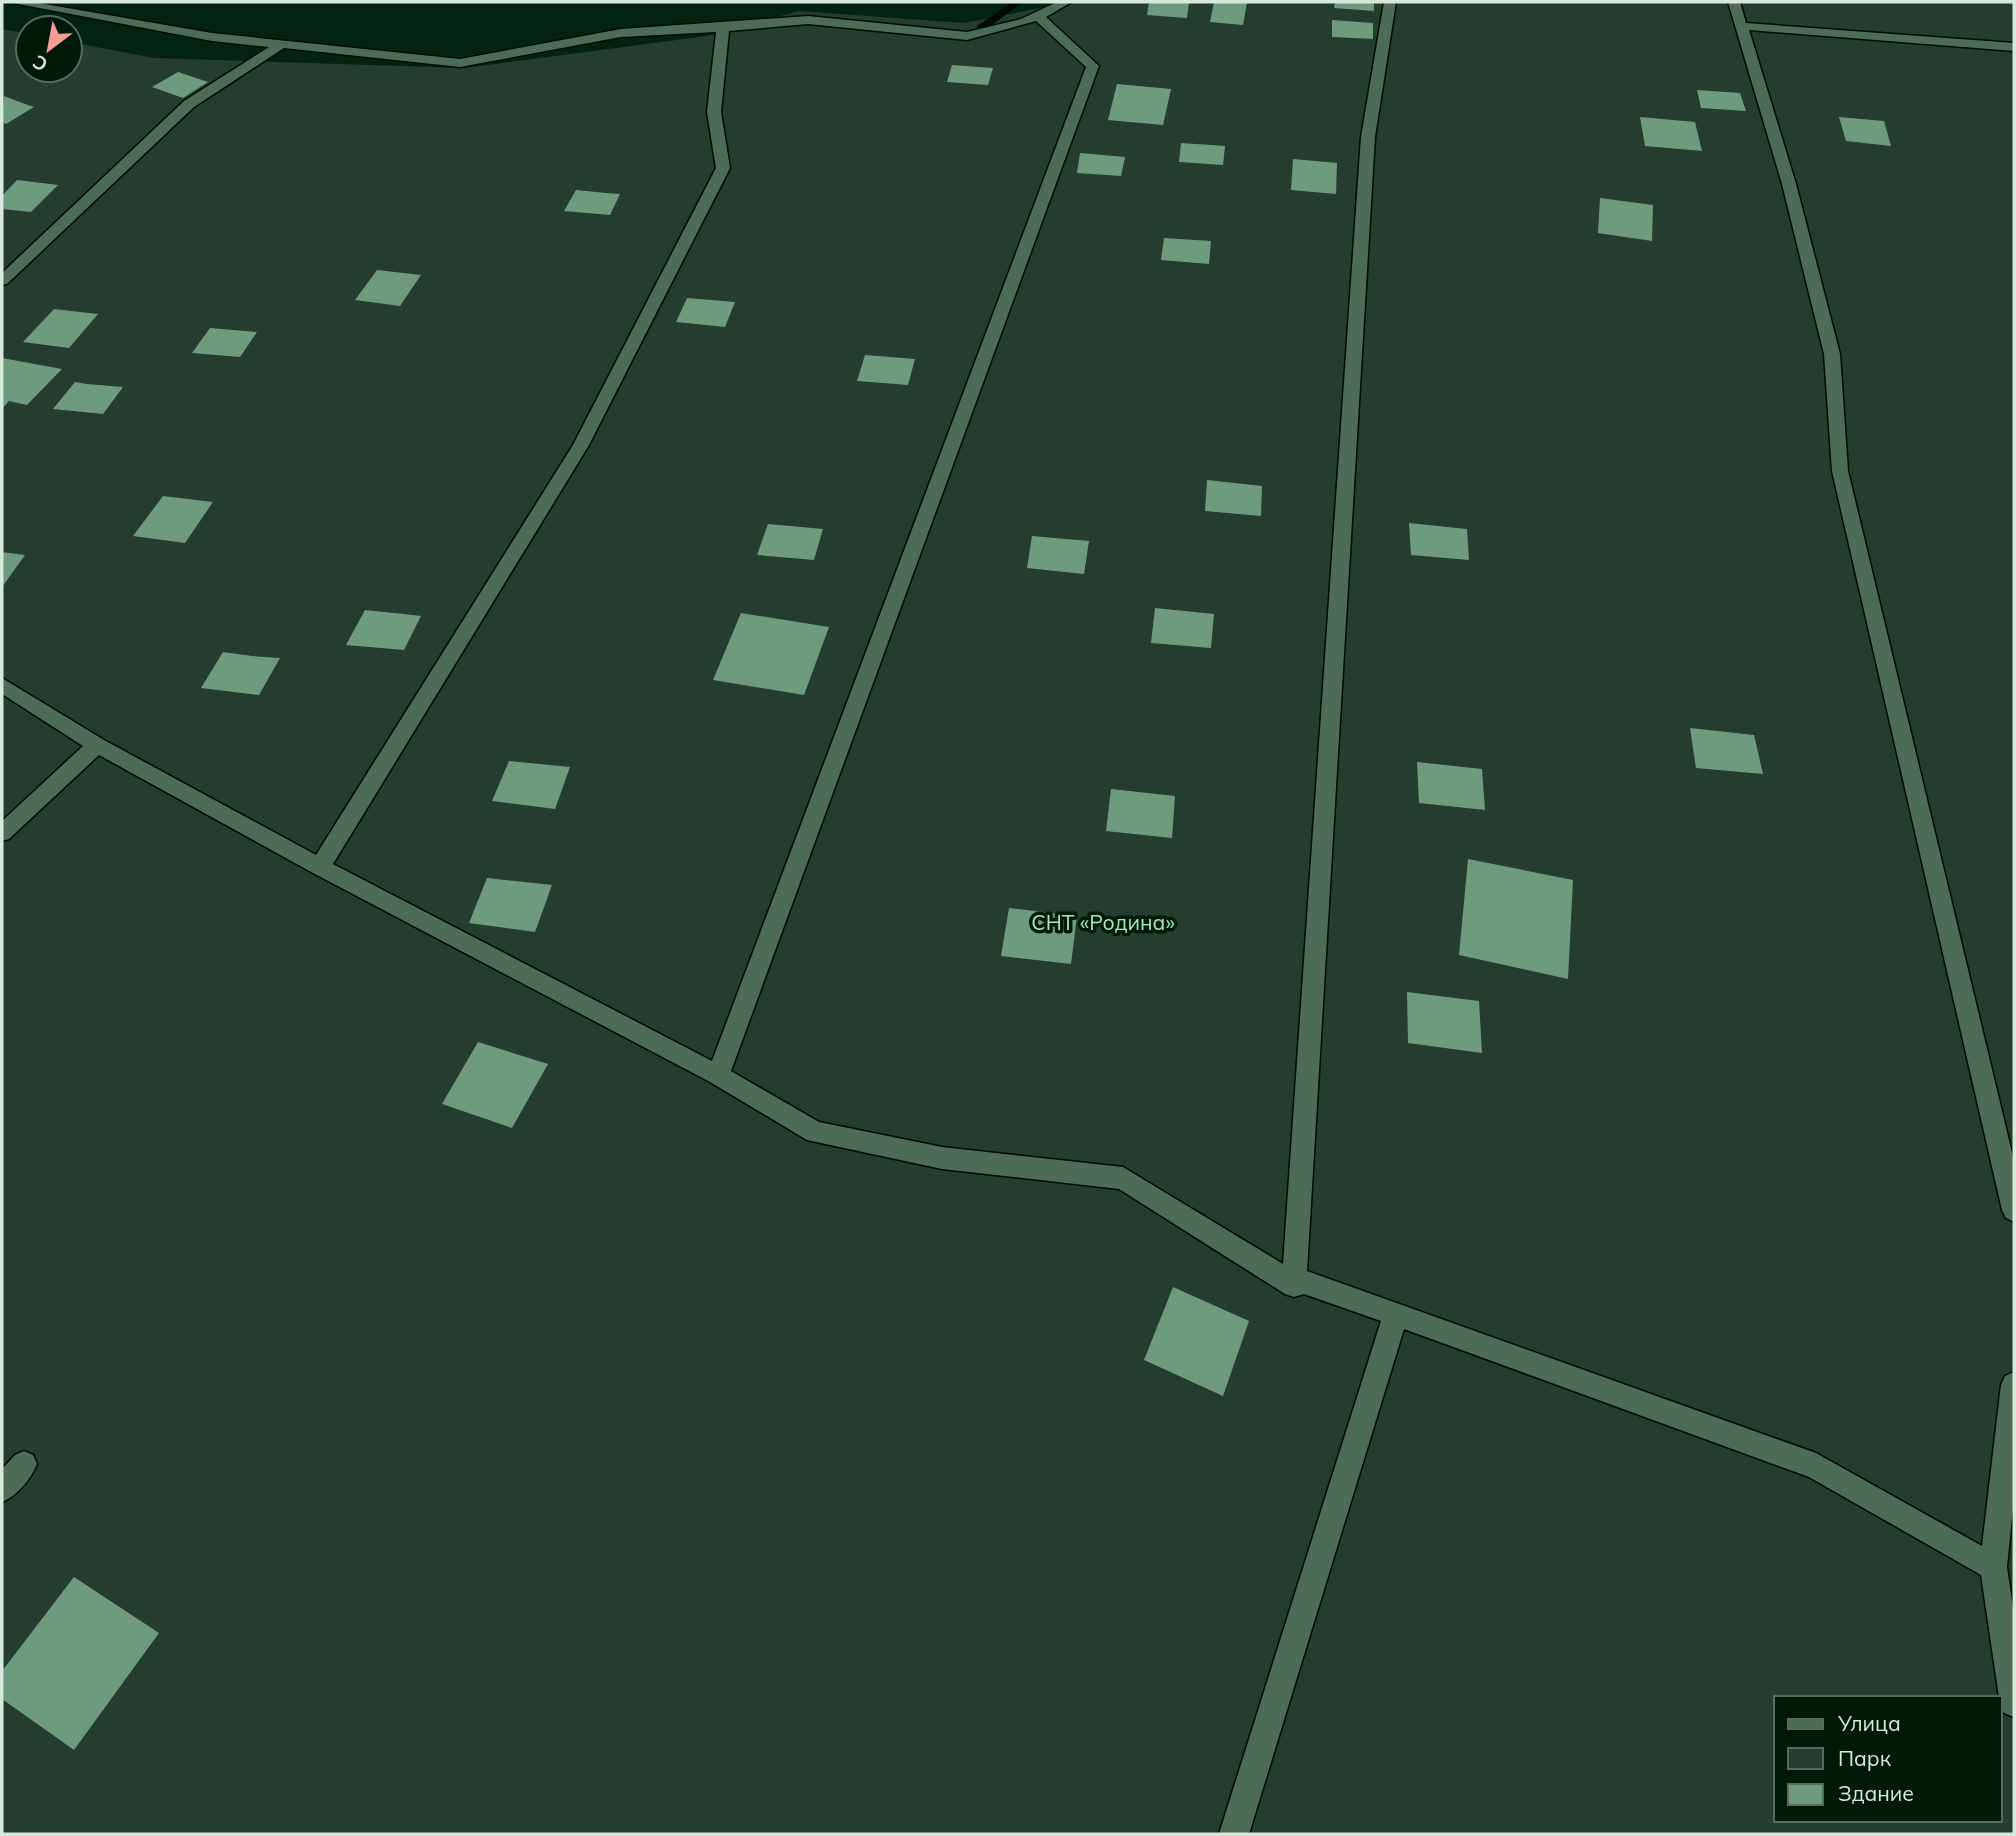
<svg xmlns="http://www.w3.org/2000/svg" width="2016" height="1836" font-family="Mulish,sans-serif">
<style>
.green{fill:#243d2e;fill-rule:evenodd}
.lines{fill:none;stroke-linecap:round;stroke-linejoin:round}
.stream{fill:#000a02;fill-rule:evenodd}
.building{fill:#6e9b7e}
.minor-casing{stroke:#000b02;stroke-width:3}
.minor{fill:#4c6c57;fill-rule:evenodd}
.labels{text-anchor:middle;stroke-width:7;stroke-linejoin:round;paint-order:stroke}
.park-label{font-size:21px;fill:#a3eabd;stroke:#001909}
</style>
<rect width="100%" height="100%" fill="#032312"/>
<!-- green -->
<path class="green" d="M1071,2H2014V1834H2V29L28,34V70H70V42L154,58L464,68L707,36L799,11L964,23ZM1776,1698H2000V1820H1776Z"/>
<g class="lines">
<!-- stream -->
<polygon class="stream" points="1012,2 1023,2 985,30 977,30 977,26"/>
</g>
<!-- building -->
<g class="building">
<polygon points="1149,2 1189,2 1187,18 1147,15"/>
<polygon points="1214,2 1247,2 1243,25 1210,22"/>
<polygon points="1335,2 1374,2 1374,11 1334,8"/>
<polygon points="1332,20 1373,23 1373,39 1332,37"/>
<polygon points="952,65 993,68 988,85 947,82"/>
<polygon points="30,70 69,70 54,79"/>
<polygon points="178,72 208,82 183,98 152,87"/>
<polygon points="1117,84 1171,89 1163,125 1108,120"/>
<polygon points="1697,90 1740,93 1746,111 1701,108"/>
<polygon points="4,96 25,104 34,107 6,124 2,122"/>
<polygon points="1640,117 1695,122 1702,151 1645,146"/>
<polygon points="1839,117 1884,121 1891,146 1846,141"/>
<polygon points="1181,143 1225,146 1223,165 1179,162"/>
<polygon points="1080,153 1125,157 1121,176 1077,173"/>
<polygon points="1293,159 1337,163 1336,194 1291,190"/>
<polygon points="17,180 58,185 31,212 2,209 2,196"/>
<polygon points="576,190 606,193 620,194 610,215 564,211"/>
<polygon points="1600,198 1653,205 1652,241 1598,233"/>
<polygon points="1164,238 1211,241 1209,264 1161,260"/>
<polygon points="377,270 421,275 400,306 355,300"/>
<polygon points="687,298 735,302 725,327 676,322"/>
<polygon points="54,309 98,314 69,348 23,342"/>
<polygon points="210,328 222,329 257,332 240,357 192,353"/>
<polygon points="865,355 915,359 908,385 857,381"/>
<polygon points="2,358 62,369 27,405 9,401 2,409"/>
<polygon points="75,382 87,384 123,387 103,414 53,409"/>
<polygon points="1207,480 1262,486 1261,516 1205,511"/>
<polygon points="163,496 213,502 185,543 133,536"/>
<polygon points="1409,523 1467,529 1469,560 1411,555"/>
<polygon points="768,524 823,529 814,560 757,555"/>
<polygon points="1032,536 1089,541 1084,574 1027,568"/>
<polygon points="2,552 25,555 2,587"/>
<polygon points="1155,608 1214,614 1211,648 1151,643"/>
<polygon points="365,610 404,614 421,616 404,650 346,645"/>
<polygon points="741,613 829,627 804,695 713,680"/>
<polygon points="223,652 252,656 280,658 259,695 201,688"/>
<polygon points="1690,728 1754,735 1763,774 1696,768"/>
<polygon points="509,761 570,767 555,809 492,801"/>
<polygon points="1417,762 1482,769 1485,810 1419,803"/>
<polygon points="1111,789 1175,796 1172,838 1106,831"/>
<polygon points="1468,859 1573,880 1568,979 1459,955"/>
<polygon points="487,878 552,885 535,932 469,923"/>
<polygon points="1009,908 1077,916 1071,964 1001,956"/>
<polygon points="1407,992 1479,1001 1482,1053 1408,1043"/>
<polygon points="478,1042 548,1064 512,1128 442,1104"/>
<polygon points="1173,1287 1249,1321 1223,1396 1144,1360"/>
<polygon points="74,1577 159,1633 74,1750 2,1699 2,1671"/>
</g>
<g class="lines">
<!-- minor casing -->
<g class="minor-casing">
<g id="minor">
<path d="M8,2H33L212,33L460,59L621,29L808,16L967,32L1021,19L1057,2H1072L1046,17L1099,66L731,1071L819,1122L942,1147L1123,1167L1283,1264L1361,137L1384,2H1396L1375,137L1307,1271L1816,1453L1982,1546L2001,1385L2005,1376L2014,1372V1498L2007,1567L2014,1615V1717L2004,1713L2000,1704L1981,1575L1809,1477L1404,1329L1249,1834H1219L1381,1321L1304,1294L1294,1297L1285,1294L1119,1189L942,1169L807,1140L710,1082L313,873L99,755L9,839L2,841V821L83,746L2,694V678L104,740L316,855L573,445L716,168L707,112L716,32L621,37L460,67L284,48L194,107L7,284L2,285V273L184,101L269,47L212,41ZM1036,21L1086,67L712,1061L333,864L589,445L730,168L721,112L729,31L808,24L967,40Z"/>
<polygon points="1728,2 1740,2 1746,23 2014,43 2014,51 1749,30 1796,184 1840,354 1848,471 2014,1161 2014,1222 2006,1218 2002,1210 1832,471 1824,354 1782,184"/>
<path d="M24,1451L33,1455L37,1464C31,1479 17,1496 2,1502V1469L15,1455Z"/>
</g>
</g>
<!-- minor -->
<use href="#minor" class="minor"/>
</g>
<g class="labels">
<!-- park labels -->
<g class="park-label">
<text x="1103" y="930">СНТ «Родина»</text>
</g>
</g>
<!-- border -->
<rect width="2016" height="1836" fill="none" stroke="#d7e9dd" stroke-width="7"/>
<!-- legend -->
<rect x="1774" y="1696" width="228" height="126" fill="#001909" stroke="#566c5e" stroke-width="2"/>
<rect x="1788" y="1719" width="35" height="10" fill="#4c6c57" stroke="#566c5e" stroke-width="2"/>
<text x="1838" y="1731" font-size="21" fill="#d7e9dd">Улица</text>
<rect x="1788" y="1748" width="35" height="21" fill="#243d2e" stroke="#566c5e" stroke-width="2"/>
<text x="1838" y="1766" font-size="21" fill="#d7e9dd">Парк</text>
<rect x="1788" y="1784" width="35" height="21" fill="#6e9b7e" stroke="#566c5e" stroke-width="2"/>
<text x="1838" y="1801" font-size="21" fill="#d7e9dd">Здание</text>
<!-- north arrow -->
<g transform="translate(49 49) rotate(212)"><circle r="33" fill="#001909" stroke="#566c5e" stroke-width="2"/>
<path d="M0-5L12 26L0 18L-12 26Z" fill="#f59c96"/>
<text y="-10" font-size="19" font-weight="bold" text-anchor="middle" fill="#d7e9dd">С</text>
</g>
</svg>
